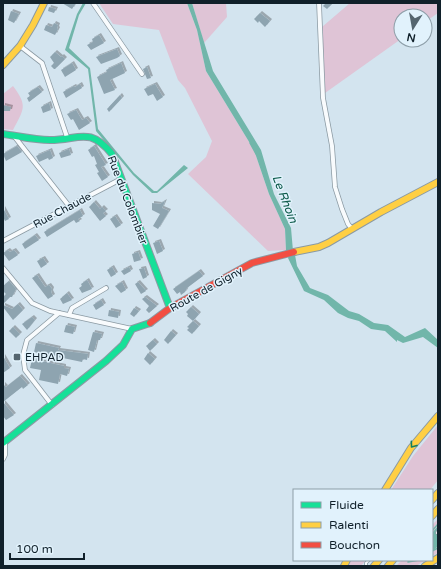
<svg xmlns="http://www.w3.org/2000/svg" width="441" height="569" font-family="'Varela Round',sans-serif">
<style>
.green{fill:#dfc4d6}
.water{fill:#71b6aa}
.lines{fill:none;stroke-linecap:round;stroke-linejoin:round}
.stream{stroke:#71b6aa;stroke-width:1.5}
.building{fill:#8ea4b0;filter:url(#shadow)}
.lane-casing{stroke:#8b9aa3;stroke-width:3.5}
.street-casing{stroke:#8b9aa3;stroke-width:5.5}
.fast-casing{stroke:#8b9aa3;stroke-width:8}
.slow-casing{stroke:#8b9aa3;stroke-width:8}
.jam-casing{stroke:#8b9aa3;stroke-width:8}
.lane{stroke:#f8fbfd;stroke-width:2}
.street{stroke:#f8fbfd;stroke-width:4}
.fast{stroke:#16e098;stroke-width:6}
.slow{stroke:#ffcf43;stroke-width:6}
.jam{stroke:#f24e42;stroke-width:6}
.oneway{stroke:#138061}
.poi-dot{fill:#54656f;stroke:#e1f2fc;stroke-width:1.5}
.labels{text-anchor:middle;stroke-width:3;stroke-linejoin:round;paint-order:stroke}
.street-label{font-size:11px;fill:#10202a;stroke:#e1f2fc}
.poi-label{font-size:11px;fill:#10202a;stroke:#e1f2fc;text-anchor:start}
.water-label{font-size:12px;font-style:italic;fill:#0d5a4a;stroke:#e1f2fc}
</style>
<defs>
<filter id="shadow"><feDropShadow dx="2" dy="-2" stdDeviation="0" flood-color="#0004"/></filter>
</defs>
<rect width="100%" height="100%" fill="#d3e4ef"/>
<!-- green -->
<g class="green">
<polygon points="99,3 187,3 197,30 206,71 254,150 269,194 285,229 286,250 268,251 188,174 206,157 212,141 185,88 178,80 159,30 113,24"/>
<polygon points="192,3 226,3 227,17 204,43"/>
<polygon points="350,3 438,3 438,13 425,22 425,16 401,16 401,39 325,93 322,27"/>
<path d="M13,86C28,106 24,109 13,130L3,129V94Z"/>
<polygon points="438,425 438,480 430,490 391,490 413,456"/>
<polygon points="438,519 438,553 432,556 432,525"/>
<polygon points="351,560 366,560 361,566 348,566"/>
<polygon points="402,560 426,560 416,566 396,566"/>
</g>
<!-- water -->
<g class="water">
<polygon points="83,3 86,3 79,15 69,48 90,68 98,129 134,173 154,191 157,191 184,165 188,168 157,193 152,193 133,175 96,131 88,69 65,50 77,14"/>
<polygon points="187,3 192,3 213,71 261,150 274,194 291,228 293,251 286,250 285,229 269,194 254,150 206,71 197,30"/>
<polygon points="295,255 297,266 310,288 328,295 349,311 359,314 374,323 388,325 405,337 425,328 438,340 438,348 423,337 403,343 397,340 397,342 385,331 371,329 359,321 348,318 338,313 324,300 304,291 288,258 289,256"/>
<polygon points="438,526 438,546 432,552 432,533"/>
</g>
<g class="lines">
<!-- stream -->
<g class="stream">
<polyline points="250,143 256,154"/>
<polyline points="432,531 438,524"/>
<polyline points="432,551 438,548"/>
<polyline points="409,560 408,562 419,560"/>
</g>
</g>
<!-- building -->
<g class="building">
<polygon points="62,3 76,3 72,9"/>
<polygon points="326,3 333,3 327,9 323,6"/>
<polygon points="49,7 56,9 54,13 48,11"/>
<polygon points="11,11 19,14 14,23 8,20"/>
<polygon points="260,13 270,21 265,27 259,21 258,23 254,19"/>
<polygon points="54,23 58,25 57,28 58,29 55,35 44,30 46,25 52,27"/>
<polygon points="99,35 104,43 91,50 87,45 93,42 92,39"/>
<polygon points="117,49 120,56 117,58 101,64 96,57"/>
<polygon points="55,52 61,57 62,56 65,59 55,69 54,69 51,66 54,63 50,57"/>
<polygon points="72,63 76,70 65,77 61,70"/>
<polygon points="121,63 125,73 110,80 115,90 104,94 97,77 107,72 106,70"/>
<polygon points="147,67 151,78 147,79 143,69"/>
<polygon points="80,84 82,88 66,98 63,92 74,86 75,87"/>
<polygon points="155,84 163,97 157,101 153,94 148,96 144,89"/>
<polygon points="38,87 42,92 29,102 27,98 30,96 28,93"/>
<polygon points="120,95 122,98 109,112 107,109"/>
<polygon points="49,103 51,110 43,113 41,107"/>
<polygon points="3,105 11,107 10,111 3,111"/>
<polygon points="76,110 82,120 86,118 90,123 79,130 73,119 71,120 67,114"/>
<polygon points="17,146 22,152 6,161 3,154"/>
<polygon points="94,146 106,165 101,167 108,177 102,181 97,173 99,172 95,165 97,164 94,156 92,157 88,150"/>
<polygon points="69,149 71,155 61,158 59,153"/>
<polygon points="50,150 53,158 49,160 48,158 39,162 36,156"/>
<polygon points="165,201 162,208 169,211 158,229 153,226 160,214 152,210 152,203 160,204"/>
<polygon points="94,202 100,209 102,207 106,211 103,213 106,216 100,221 89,207"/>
<polygon points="3,208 9,219 5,221 3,217"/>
<polygon points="80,210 83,216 78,219 80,221 76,223 74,220 47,237 44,232"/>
<polygon points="115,216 121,225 116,228 110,219"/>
<polygon points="35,235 39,240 25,249 22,244"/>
<polygon points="159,241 163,251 157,254 153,243"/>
<polygon points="8,250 10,252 14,250 18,255 9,261 3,253"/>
<polygon points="138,252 141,260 134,262 132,254"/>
<polygon points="43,258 47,264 41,268 37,261"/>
<polygon points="112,267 116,274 111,277 107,270"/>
<polygon points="129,267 131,271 124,275 121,271"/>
<polygon points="144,268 147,277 143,279 139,269"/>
<polygon points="199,271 203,276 187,288 185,292 181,295 180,292 177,294 173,289"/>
<polygon points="37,275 45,287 49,285 52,289 51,292 53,296 48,299 32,278"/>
<polygon points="87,280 92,289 82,293 79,288 82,286 81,284"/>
<polygon points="9,281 16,289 12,297 10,297 3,304 3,297 6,294 3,291 3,286"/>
<polygon points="122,282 126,290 121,293 115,286"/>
<polygon points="138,282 146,291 141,294 135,284"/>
<polygon points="67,293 72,300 63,304 60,299"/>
<polygon points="145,297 157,306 149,313 146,310 149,306 142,299"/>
<polygon points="101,300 104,305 96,310 93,305"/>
<polygon points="18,304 23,310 13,320 3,307 3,305 12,309"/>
<polygon points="191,307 199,314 193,321 187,316 188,314 186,312"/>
<polygon points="134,308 139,311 134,317 130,314"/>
<polygon points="109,310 119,312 118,318 108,316"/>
<polygon points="32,317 35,320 27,330 22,324"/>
<polygon points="193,321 199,326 192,334 187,330 189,328 187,327"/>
<polygon points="66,325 75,327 73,334 64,332"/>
<polygon points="13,327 20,334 16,338 9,331"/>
<polygon points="171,331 176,335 168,344 164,340"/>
<polygon points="93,332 102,334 100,340 97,340 94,352 88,350"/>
<polygon points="153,340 157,344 150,351 146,346"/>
<polygon points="36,343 59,348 58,350 88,354 87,360 83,359 82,362 34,352"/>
<polygon points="148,353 155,359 150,365 144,359"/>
<polygon points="3,356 10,368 3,373"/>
<polygon points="32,359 64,366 64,368 69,369 67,376 60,374 58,384 39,380 41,370 30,368"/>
<polygon points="20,376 28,385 23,389 22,387 3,402 14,415 6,420 3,416 3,384 6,387"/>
</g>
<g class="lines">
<!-- lane casing -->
<g class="lane-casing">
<g id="lane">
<polyline points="437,533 438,531"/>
<polyline points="366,566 366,563 369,560"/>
</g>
</g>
<!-- street casing -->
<g class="street-casing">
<g id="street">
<polyline points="93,3 142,74"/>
<polyline points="319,3 323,98 332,146 335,187 342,209 348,224 352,229"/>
<polyline points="20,46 42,63 67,137"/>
<polyline points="14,136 69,206"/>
<polyline points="3,241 121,179"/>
<polyline points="3,268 32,303 50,311 132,329"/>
<polyline points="69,315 72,308 106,288"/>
<polyline points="52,405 25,370 23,355 27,340 59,313"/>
<polyline points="3,459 5,455 5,442"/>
</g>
</g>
<!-- fast casing -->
<g class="fast-casing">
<g id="fast">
<path d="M3,134C18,136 34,140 50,140C79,140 89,126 112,154L170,308"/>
<polyline points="3,443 106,361 123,345 132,329 150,323"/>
</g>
</g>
<!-- slow casing -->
<g class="slow-casing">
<g id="slow">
<polyline points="3,65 20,46 33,25 44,3"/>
<polyline points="294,252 319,247 328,243 381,212 438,182"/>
<polyline points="385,490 411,448 438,416"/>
<polyline points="432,500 438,493"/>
<polyline points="432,516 438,509"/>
<polyline points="344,566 347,560"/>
<polyline points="374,566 379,560"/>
<polyline points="388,566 393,560"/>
<polyline points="425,566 438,558"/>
</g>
</g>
<!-- jam casing -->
<g class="jam-casing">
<polyline id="jam" points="150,323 170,308 252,263 294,252"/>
</g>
<!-- lane -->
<use href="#lane" class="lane"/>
<!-- street -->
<use href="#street" class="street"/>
<!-- fast -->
<use href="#fast" class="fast"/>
<!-- slow -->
<use href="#slow" class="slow"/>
<!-- jam -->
<use href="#jam" class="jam"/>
</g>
<!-- one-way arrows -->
<defs><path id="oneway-chevron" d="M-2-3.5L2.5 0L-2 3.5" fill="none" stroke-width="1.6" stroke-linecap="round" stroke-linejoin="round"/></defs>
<use class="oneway" href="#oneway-chevron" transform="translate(413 445) rotate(126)"/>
<!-- markers -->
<rect class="poi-dot" x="13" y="353" width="8" height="8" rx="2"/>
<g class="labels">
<!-- street labels -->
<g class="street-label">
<text transform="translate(128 200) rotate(69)" y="4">Rue du Colombier</text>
<text transform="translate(62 210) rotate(-28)" y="4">Rue Chaude</text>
<text transform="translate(206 289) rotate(-29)" y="4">Route de Gigny</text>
</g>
<!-- poi labels -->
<g class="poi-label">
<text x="25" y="361">EHPAD</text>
</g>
<!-- water labels -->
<g class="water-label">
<text transform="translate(285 199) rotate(69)" y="4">Le Rhoin</text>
</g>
</g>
<!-- border -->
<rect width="441" height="569" fill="none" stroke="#10202a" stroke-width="8"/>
<!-- legend -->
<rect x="293" y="489" width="140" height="72" fill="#e1f2fc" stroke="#8d9ea8"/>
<rect x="301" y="502" width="20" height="6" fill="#16e098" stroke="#8d9ea8"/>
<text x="329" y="509" font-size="12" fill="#10202a">Fluide</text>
<rect x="301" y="522" width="20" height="6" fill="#ffcf43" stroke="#8d9ea8"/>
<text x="329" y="529" font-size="12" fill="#10202a">Ralenti</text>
<rect x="301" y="542" width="20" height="6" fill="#f24e42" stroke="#8d9ea8"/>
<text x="329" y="549" font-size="12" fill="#10202a">Bouchon</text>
<!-- north arrow -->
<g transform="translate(413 28) rotate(191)"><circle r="19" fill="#e1f2fc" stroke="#8d9ea8"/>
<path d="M0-3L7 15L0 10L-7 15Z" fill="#54656f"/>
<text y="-6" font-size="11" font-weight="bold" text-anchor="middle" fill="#10202a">N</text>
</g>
<!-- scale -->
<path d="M10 553v6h74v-6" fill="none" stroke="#10202a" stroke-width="2"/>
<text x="16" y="553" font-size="12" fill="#10202a" stroke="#e1f2fc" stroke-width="3" paint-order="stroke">100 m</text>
</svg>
